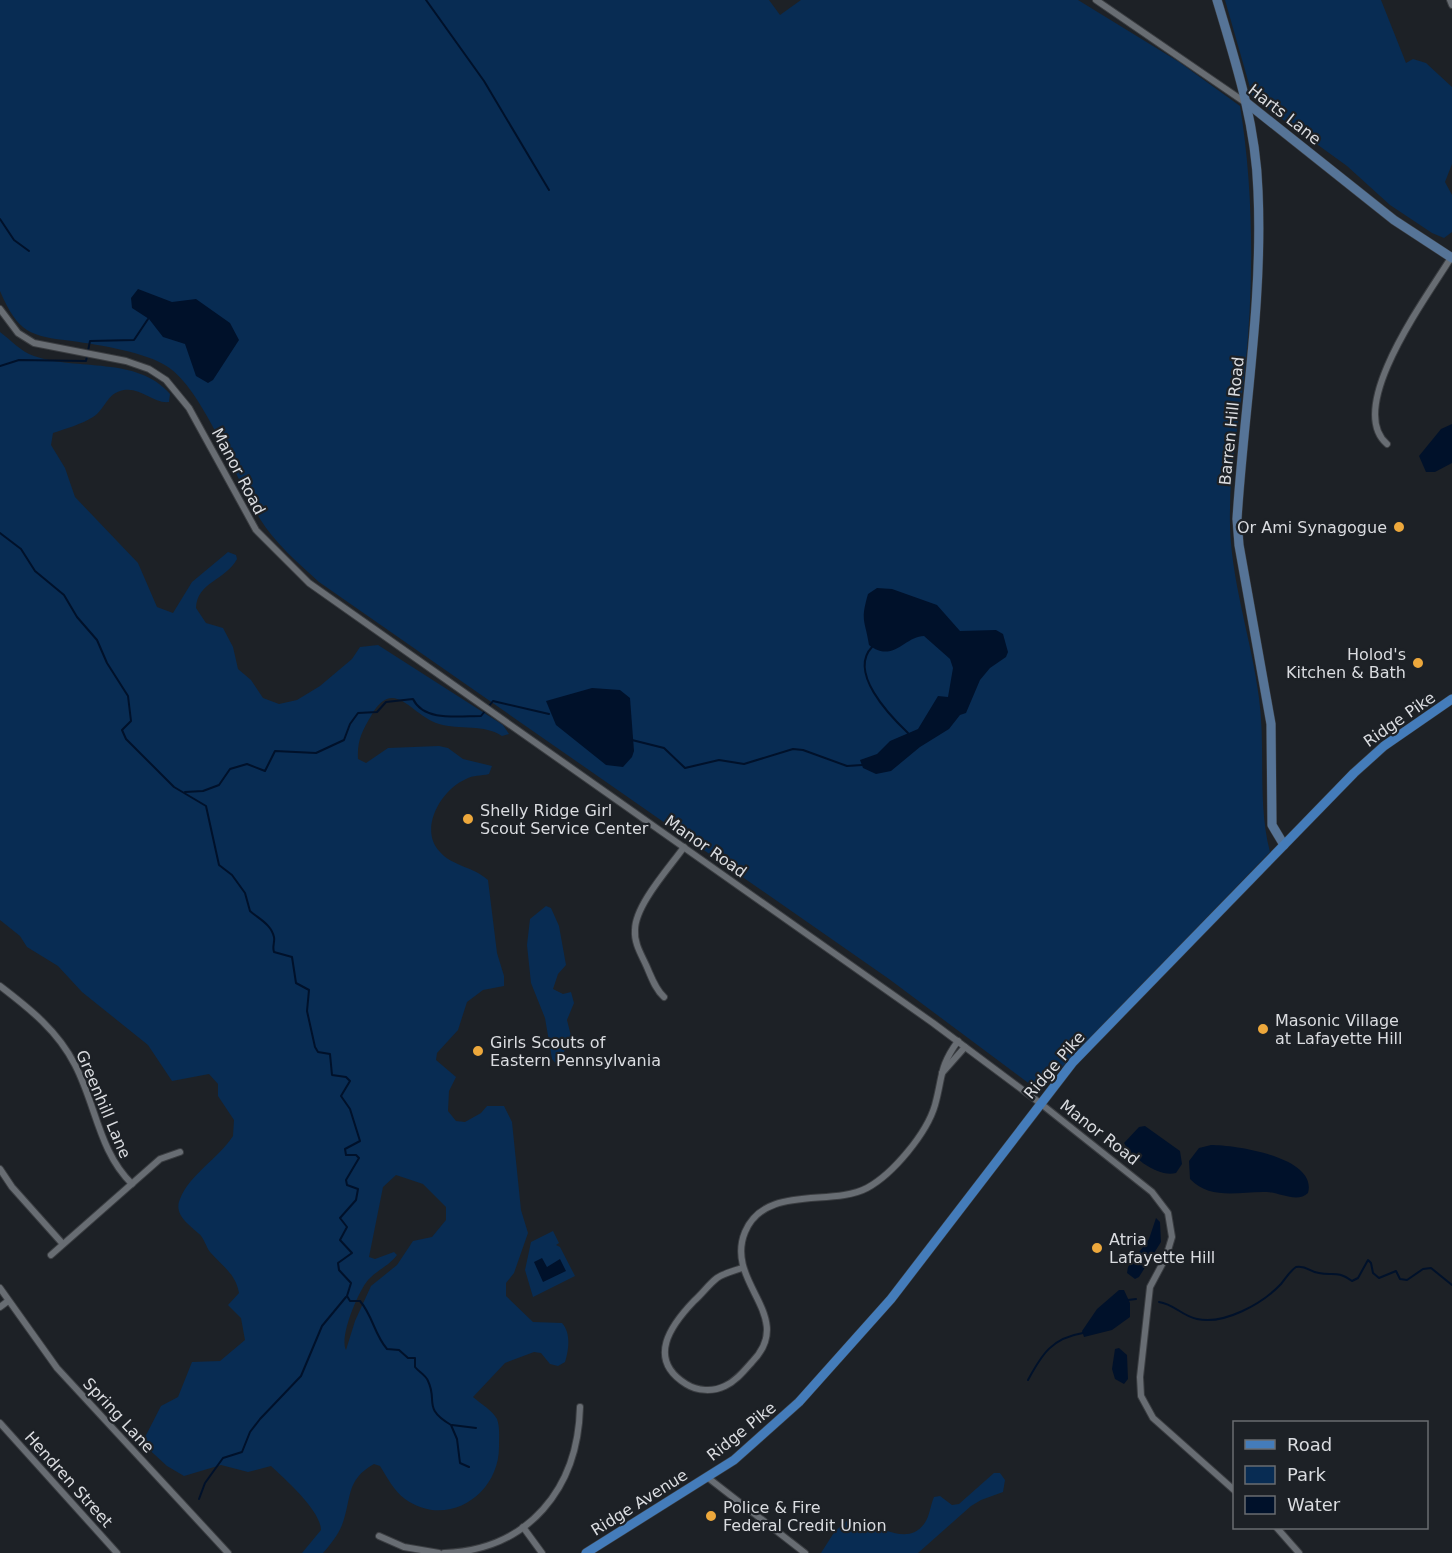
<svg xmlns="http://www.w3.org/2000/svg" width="1452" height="1553" font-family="'DejaVu Sans',sans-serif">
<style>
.green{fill:#082c53;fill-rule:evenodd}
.water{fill:#00112a}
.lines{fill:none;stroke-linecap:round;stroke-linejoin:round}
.stream{stroke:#00112a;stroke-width:2}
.street-casing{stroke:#3a3d41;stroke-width:8}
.secondary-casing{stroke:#3a3d41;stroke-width:10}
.primary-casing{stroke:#3a3d41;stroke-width:10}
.street{stroke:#686d73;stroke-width:6}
.secondary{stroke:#567497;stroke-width:9}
.primary{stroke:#447cba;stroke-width:9}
.poi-dot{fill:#eda83c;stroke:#1d2126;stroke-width:2}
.labels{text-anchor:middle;stroke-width:4.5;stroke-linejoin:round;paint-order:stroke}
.street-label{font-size:16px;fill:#dadce0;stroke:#1d2126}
.poi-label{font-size:16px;fill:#dadce0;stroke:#1d2126;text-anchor:start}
</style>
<rect width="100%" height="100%" fill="#1d2126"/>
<!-- green -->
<g class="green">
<path d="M0,0H769L780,15L801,0H1078L1179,62L1240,106C1254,192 1254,284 1245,370C1240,416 1230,463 1230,510C1228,574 1251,635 1259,698C1266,749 1257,802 1270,852L1039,1091L889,979L319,582C299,564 274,542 260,519C236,480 204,391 168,367C146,352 100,345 72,341C30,336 18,333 0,291Z"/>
<polygon points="1225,0 1381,0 1406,63 1413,59 1426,63 1452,87 1452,164 1445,182 1452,195 1452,232 1444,238 1432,233 1390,205 1347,166 1253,98"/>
<path d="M0,332C12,341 20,351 34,356C77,371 138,356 170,394L169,402C154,404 141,387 124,390C106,393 106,409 93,417C82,424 65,429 53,433L51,445L65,468L75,497L138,563L157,607L173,613L192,582L228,552L236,555L237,559C226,580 197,582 196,608L206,623L223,628L233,647L238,669L251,680L263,698L279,704L297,700L320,686L352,659L360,647L378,645L503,725L509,734L502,736C485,724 459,730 439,724C411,716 394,675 371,716C362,731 357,741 358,759L366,763L388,748L439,746L448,748L463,759L492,766L489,774C481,776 473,775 466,779C441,790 418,829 440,852C452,866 474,867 488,880L497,953L504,976V986L483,990L467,1002L458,1030L437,1053L436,1060L456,1077L449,1091L448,1111L456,1121L465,1122L481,1113L487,1106H504L512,1122L521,1210L528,1233L514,1273L506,1283V1296L533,1322L562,1323C571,1333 569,1349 565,1362L558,1366L550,1364L541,1353L534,1352L505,1363L473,1397C481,1404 492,1410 497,1419C500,1427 499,1438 499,1447C499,1495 447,1529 405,1499C394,1491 387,1477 380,1466L374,1464C345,1480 352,1499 342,1525C338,1535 330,1545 323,1553H302L321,1530C321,1511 285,1479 271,1466L248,1472L221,1465L184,1476L167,1466L142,1443L161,1406L178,1397L192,1362L220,1361L245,1340L241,1318L228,1305L239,1293C236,1274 222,1266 210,1252C206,1247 204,1237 198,1233C190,1225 173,1215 180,1199C190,1174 218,1159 233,1136L234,1120L218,1096V1084L209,1074L172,1081L148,1045L82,992L58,966L27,947L20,936L0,920ZM396,1175L423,1184L446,1207V1220L432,1237L413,1241L397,1265L371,1286L355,1321L346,1350C339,1337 358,1292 368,1280C377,1270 389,1266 397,1255L394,1252L375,1259L369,1257L383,1187Z"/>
<polygon points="546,906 551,908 559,926 566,965 558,974 553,989 563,994 571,992 574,1003 567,1020 572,1040 566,1046 559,1067 552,1059 545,1018 531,983 527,945 530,919"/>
<polygon points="553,1231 559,1243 556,1245 560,1247 575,1276 533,1297 525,1270 531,1242"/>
<path d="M994,1473H1000L1005,1480L1003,1492L981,1500L971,1506L918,1553H821L835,1531L848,1520C870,1518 905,1550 924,1524C930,1516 930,1506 934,1497L940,1496L952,1505L959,1504Z"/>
</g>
<!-- water -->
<g class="water">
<polygon points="138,289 172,302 196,299 230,323 239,340 213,380 208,383 196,376 185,344 163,337 149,319 132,308 131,298"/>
<polygon points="1452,424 1452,463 1435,472 1426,472 1419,456 1441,429"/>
<path d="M877,588L892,589L937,605L960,631L996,630L1003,634L1008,652L1006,657L990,668L980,680L966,713L960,715L949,729L920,747L891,771L876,774L863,768L860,760L877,754L890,741L918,729L938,696L948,697L953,668L950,659L924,636C905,636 893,664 869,645C865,619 860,622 868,594Z"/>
<polygon points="592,688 620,690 630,698 634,751 632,757 623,767 606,765 556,725 546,701"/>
<path d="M1145,1126L1180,1151L1182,1164L1176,1173C1159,1178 1132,1158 1124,1143L1139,1127Z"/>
<path d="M1211,1145C1235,1145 1318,1157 1308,1193C1298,1203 1280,1193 1267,1192C1241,1191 1211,1201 1190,1179L1189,1161L1199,1148Z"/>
<polygon points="1156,1218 1160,1222 1161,1242 1139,1277 1135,1279 1127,1273 1128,1267 1149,1239"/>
<polygon points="542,1258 547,1267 560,1259 566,1271 543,1282 534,1262"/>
<polygon points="1119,1290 1124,1290 1130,1303 1130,1317 1112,1330 1084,1337 1082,1331 1097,1309"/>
<polygon points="1119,1348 1127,1355 1128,1379 1124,1384 1115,1379 1112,1369 1115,1349"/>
</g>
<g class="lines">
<!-- stream -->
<g class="stream">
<polyline points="426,0 484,81 549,190"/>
<polyline points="0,219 14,240 29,251"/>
<polyline points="0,366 19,360 86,361 90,341 134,340 148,319"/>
<path d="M0,533L21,549L35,571L64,595L77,617L97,640L107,663L128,696L131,721L122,730L126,739L174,787L206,806L219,865L232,875L245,893L250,911C259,919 271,924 274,937C275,943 272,946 274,952L292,957L296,983L309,990L307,1011L315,1047L318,1052L330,1054L332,1075L346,1077L350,1081L341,1096L350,1109L360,1141L345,1149L346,1155H356L359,1158L346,1180L347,1185L358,1189L356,1200L340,1218L347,1227L340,1240L352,1253L338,1263L339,1270L351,1283L347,1296L350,1301H360C373,1316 374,1334 387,1349L399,1350L408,1358H415V1367C419,1372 426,1375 428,1381C438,1401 422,1408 451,1425L457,1439L460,1463L469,1467"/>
<path d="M872,647C848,672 889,715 908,733"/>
<polyline points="632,740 664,748 685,768 719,760 744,764 793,749 803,750 847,766 862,765"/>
<path d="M185,792L203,791L219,785L230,769L247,764L265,771L275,751L316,753L344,740L350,724L358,713L377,712L386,702L413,699C424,722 459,716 481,716L493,701L549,714"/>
<polyline points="1128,1300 1136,1299"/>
<path d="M1159,1302C1174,1304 1182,1316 1197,1319C1224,1325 1262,1304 1281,1284C1286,1278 1289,1272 1296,1267C1307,1265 1309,1272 1319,1273C1333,1276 1337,1270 1352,1281L1358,1278L1368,1260L1371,1263L1373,1273L1379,1278L1396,1271L1400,1279L1407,1280L1423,1269L1431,1268L1452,1285"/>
<path d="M1028,1380C1042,1354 1052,1338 1083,1333"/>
<polyline points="452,1425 476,1428"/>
<polyline points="199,1499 205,1483 223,1458 242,1452 250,1432 260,1419 301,1376 322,1326 346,1297"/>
</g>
<!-- street casing -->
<g class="street-casing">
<g id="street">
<polyline points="1096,0 1246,103"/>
<polyline points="1450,0 1452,5"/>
<polyline points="0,309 18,333 34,343 126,361 149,369 166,380 189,408 256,530 309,583 933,1023 1040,1103 1152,1192 1168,1213 1172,1237 1166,1257 1150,1287 1140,1377 1141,1396 1153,1418 1234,1490"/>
<path d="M1387,444C1344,407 1429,294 1452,256"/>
<path d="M0,986C30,1009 58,1031 75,1065C96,1105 99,1152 132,1184"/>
<path d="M664,997C655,989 651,976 646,965C641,954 634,943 635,930C635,905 670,867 684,847"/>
<polyline points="942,1073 965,1047"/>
<polyline points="0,1169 12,1187 62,1243"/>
<polyline points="51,1255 160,1159 180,1152"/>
<path d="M742,1268C734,1271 724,1273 717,1278C709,1284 702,1294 694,1301C671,1325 646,1359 686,1384C697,1391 713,1392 725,1386C736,1381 744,1371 752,1362C797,1316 724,1283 745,1232C765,1184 831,1207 867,1188C893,1174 927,1133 935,1105C943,1076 939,1067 958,1041"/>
<polyline points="0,1288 57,1368 228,1553"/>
<polyline points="0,1307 8,1301"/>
<polyline points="0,1423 117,1553"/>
<polyline points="707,1477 805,1553"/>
<polyline points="523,1527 542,1553"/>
<polyline points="1277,1528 1299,1553"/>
<polyline points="379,1536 404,1547 439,1553"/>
<path d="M444,1553C529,1550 578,1488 580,1407"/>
</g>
</g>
<!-- secondary casing -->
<g class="secondary-casing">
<g id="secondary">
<path d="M1217,0C1236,63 1256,125 1258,191C1263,301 1244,409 1237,519L1239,545L1271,724L1272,825L1284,845"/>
<polyline points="1247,103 1394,220 1452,258"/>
</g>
</g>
<!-- primary casing -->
<g class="primary-casing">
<polyline id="primary" points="586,1553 734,1460 799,1402 891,1299 1073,1062 1354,773 1384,746 1452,699"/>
</g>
<!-- street -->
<use href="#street" class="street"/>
<!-- secondary -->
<use href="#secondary" class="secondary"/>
<!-- primary -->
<use href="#primary" class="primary"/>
</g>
<!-- markers -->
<g class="poi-dot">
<circle cx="1399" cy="527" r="6"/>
<circle cx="1418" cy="663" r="6"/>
<circle cx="468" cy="819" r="6"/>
<circle cx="1263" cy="1029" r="6"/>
<circle cx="478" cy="1051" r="6"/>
<circle cx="1097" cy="1248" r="6"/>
<circle cx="711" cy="1516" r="6"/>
</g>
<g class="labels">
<!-- street labels -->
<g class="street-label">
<text transform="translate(1285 114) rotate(38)" y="6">Harts Lane</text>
<text transform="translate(1231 421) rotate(-84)" y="6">Barren Hill Road</text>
<text transform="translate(239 471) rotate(62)" y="6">Manor Road</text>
<text transform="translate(1399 719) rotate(-35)" y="6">Ridge Pike</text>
<text transform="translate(706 846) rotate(35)" y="6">Manor Road</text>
<text transform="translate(1054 1065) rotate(-49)" y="6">Ridge Pike</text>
<text transform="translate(104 1104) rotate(67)" y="6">Greenhill Lane</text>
<text transform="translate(1100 1132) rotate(38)" y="6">Manor Road</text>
<text transform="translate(119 1415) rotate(47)" y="6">Spring Lane</text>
<text transform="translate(741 1431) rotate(-39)" y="6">Ridge Pike</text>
<text transform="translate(69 1479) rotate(48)" y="6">Hendren Street</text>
<text transform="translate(639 1502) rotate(-32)" y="6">Ridge Avenue</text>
</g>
<!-- poi labels -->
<g class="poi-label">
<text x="1387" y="533" text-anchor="end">Or Ami Synagogue</text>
<text x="1406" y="660" text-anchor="end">Holod's<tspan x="1406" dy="18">Kitchen &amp; Bath</tspan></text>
<text x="480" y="816">Shelly Ridge Girl<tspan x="480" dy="18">Scout Service Center</tspan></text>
<text x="1275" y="1026">Masonic Village<tspan x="1275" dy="18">at Lafayette Hill</tspan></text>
<text x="490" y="1048">Girls Scouts of<tspan x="490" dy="18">Eastern Pennsylvania</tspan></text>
<text x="1109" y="1245">Atria<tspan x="1109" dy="18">Lafayette Hill</tspan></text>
<text x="723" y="1513">Police &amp; Fire<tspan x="723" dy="18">Federal Credit Union</tspan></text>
</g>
</g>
<!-- legend -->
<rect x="1233" y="1421" width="195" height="108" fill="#1d2126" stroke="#696c70" stroke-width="1.5"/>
<rect x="1245" y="1440" width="30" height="9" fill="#447cba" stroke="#696c70" stroke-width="1.5"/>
<text x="1287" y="1451" font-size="18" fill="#dadce0">Road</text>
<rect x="1245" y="1466" width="30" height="18" fill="#082c53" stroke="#696c70" stroke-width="1.5"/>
<text x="1287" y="1481" font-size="18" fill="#dadce0">Park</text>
<rect x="1245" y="1496" width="30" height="18" fill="#00112a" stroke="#696c70" stroke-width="1.5"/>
<text x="1287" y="1511" font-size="18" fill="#dadce0">Water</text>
</svg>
